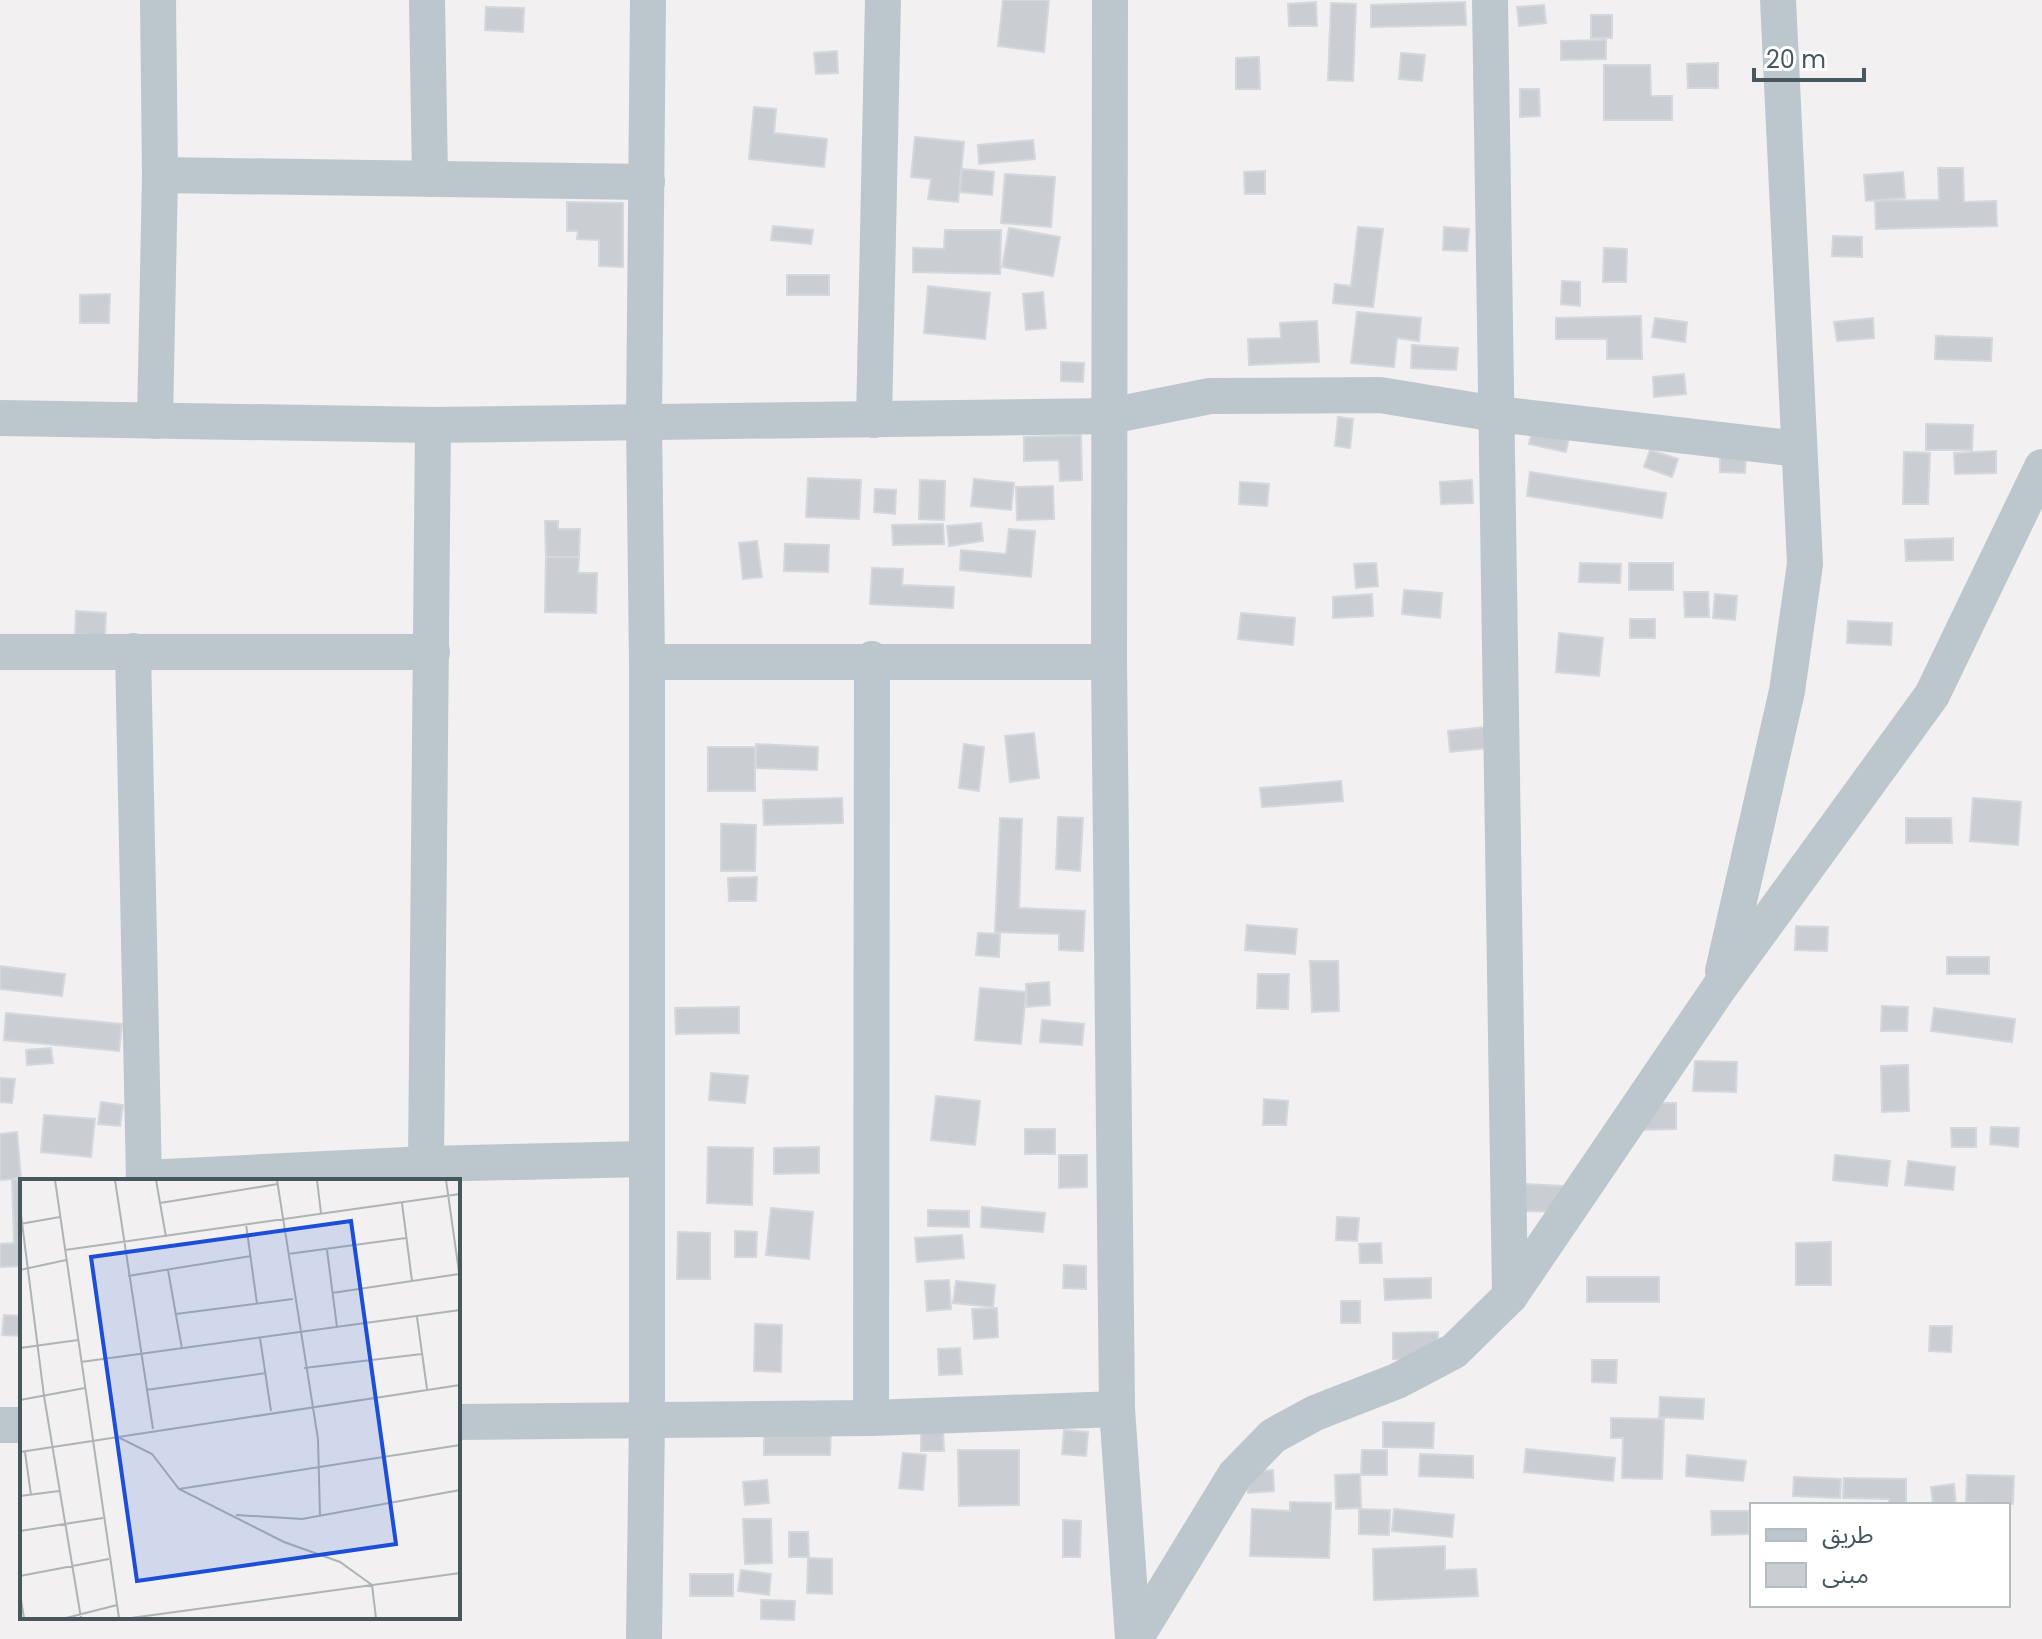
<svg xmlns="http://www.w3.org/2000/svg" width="2042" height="1639" font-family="Poppins,'Noto Sans Arabic',sans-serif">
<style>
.building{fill:#caced2;stroke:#d4d7db;stroke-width:2}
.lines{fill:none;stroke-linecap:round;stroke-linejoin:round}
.minor{stroke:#bbc7cd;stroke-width:36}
.inset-road{fill:none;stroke:#aeb3b6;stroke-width:2}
.view{fill:#1d4ed8;fill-opacity:0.15;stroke:#1d4ed8;stroke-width:4}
.inset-edge{fill:none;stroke:#47575e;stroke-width:4}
</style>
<rect width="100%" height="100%" fill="#f2f0f0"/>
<!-- building -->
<g class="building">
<polygon points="1003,0 1049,0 1044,52 998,46"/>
<polygon points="1316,2 1317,26 1289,26 1288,4"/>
<polygon points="1465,2 1466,25 1371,27 1371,5"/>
<polygon points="1331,3 1356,4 1353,81 1328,80"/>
<polygon points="1544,5 1546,23 1519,26 1517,7"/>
<polygon points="486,7 524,8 523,32 485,30"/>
<rect x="1591" y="15" width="21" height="23"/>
<polygon points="1606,40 1606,59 1561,60 1561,41"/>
<polygon points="837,51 838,73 816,74 814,53"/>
<polygon points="1401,53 1425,55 1422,81 1399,79"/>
<polygon points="1259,57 1260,89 1236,89 1236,58"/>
<polygon points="1718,63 1718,88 1688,88 1687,64"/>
<polygon points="1604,65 1650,65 1651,96 1672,96 1672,120 1604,120"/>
<polygon points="1520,89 1539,89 1540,116 1520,117"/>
<polygon points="754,107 776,109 774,133 827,139 824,167 749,159"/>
<polygon points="915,137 964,142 958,202 928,199 931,179 911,177"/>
<polygon points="1033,140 1035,159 979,164 978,145"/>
<polygon points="1938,168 1963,168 1964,202 1996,201 1997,226 1876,229 1875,201 1939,200"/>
<polygon points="962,169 994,172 992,195 960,192"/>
<polygon points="1265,171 1265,194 1245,194 1244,172"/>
<polygon points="1903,172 1905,198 1866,201 1864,175"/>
<polygon points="1005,174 1055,177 1051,227 1001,223"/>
<polygon points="567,202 623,203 623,267 599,266 599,240 577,239 578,231 567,231"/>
<polygon points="773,226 813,230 811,244 771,240"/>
<polygon points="1358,227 1383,229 1373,307 1333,303 1335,284 1351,286"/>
<polygon points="1444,227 1469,229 1467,251 1443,250"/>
<polygon points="1009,228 1060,237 1053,276 1002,267"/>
<polygon points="945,230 1001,230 1000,274 913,272 913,248 944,249"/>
<polygon points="1833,236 1862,237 1862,257 1832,256"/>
<polygon points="1604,248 1627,249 1626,282 1603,282"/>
<rect x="787" y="275" width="42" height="20"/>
<polygon points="1562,281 1580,282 1580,306 1561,304"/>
<polygon points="928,286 990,293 985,339 924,333"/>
<polygon points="1043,292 1046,328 1026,330 1023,294"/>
<polygon points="110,294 109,323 80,323 80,295"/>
<polygon points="1357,312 1421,318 1419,341 1397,338 1394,367 1351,363"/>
<polygon points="1641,316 1642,359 1607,359 1607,339 1556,339 1556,318"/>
<polygon points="1655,318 1687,322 1685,342 1652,337"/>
<polygon points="1873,318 1874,338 1837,341 1834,322"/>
<polygon points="1317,321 1319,362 1249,365 1248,339 1281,338 1280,323"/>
<polygon points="1936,336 1992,338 1991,361 1935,359"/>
<polygon points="1412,345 1458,348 1456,370 1411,368"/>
<polygon points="1061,362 1084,363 1083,382 1061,381"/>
<polygon points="1684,374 1686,394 1654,397 1653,377"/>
<polygon points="1536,414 1572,422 1566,452 1529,444"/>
<polygon points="1338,417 1353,419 1350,448 1335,446"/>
<polygon points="1926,424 1973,425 1972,450 1926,450"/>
<polygon points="1081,435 1082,480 1060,481 1059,460 1024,461 1024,437"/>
<polygon points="1650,450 1678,459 1672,477 1644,467"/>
<polygon points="1996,451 1996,473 1955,474 1954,453"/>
<polygon points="1720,452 1746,453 1745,473 1720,472"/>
<polygon points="1904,452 1930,453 1928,504 1903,504"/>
<polygon points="1530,472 1666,493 1662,518 1527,496"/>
<polygon points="808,478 861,480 859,519 806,517"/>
<polygon points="974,479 1014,483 1011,510 971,506"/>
<polygon points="920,480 945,481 944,520 919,519"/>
<polygon points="1472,480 1473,503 1441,504 1440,482"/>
<polygon points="1240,482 1269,484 1267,506 1239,504"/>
<polygon points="1053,486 1054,519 1017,520 1016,487"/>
<polygon points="875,489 896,490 895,514 874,512"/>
<polygon points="545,521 558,521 558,529 580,529 579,557 546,557"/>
<polygon points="981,523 983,541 949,546 947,526"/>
<polygon points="943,524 944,544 893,545 892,525"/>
<polygon points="1009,529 1035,531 1031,577 960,570 961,550 1006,554"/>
<polygon points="1953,538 1953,560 1906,561 1905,540"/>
<polygon points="757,541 762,577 743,579 739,543"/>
<polygon points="785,544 829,545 828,572 784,571"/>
<polygon points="546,557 579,557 578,573 597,573 596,613 545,612"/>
<polygon points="1376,563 1378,586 1356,588 1354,564"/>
<polygon points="1580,563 1621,564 1620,583 1579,582"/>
<rect x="1629" y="563" width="44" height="27"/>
<polygon points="872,568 903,569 902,585 954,587 953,608 870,604"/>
<polygon points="1404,590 1442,593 1440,618 1402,614"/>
<polygon points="1684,592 1708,592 1709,617 1685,617"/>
<polygon points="1372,594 1373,616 1333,618 1333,597"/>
<polygon points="1715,594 1737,596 1735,620 1713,618"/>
<polygon points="76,611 106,613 105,636 75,634"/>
<polygon points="1241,613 1295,618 1293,645 1238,639"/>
<rect x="1630" y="619" width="25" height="19"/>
<polygon points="1848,621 1892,623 1891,645 1847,643"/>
<polygon points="1559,633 1603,638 1599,676 1556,672"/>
<polygon points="1486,727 1489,748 1450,752 1448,731"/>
<polygon points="1034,733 1039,778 1010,782 1005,736"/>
<polygon points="756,744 818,747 817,770 756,768"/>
<polygon points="964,744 984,747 979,791 959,788"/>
<rect x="708" y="747" width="47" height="44"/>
<polygon points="1341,781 1343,801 1262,807 1260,788"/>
<polygon points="842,798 843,823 764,825 763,800"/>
<polygon points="1973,798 2021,802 2018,845 1970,841"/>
<polygon points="1058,817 1083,818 1080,871 1056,869"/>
<polygon points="1000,818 1022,819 1019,908 1085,911 1083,951 1059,950 1059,934 995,932"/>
<polygon points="1906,818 1951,818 1952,843 1906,843"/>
<polygon points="721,824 756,825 755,871 721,871"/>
<polygon points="757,877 756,901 729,901 728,878"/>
<polygon points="1247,925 1297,929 1295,954 1245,950"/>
<polygon points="1796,926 1828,927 1827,951 1795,950"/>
<polygon points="978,933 1000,934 999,957 976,955"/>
<rect x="1947" y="957" width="42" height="17"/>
<polygon points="1310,961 1338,961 1339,1011 1312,1012"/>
<polygon points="0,966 65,974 62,996 0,989"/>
<polygon points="1258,974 1289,974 1288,1009 1257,1008"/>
<polygon points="1049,982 1050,1005 1027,1007 1026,984"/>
<polygon points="980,988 1026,992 1021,1044 975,1040"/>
<polygon points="1882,1006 1908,1007 1907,1031 1881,1031"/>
<polygon points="739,1007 739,1033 676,1034 675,1008"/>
<polygon points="1934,1008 2015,1019 2012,1042 1931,1031"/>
<polygon points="6,1013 122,1024 119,1051 4,1040"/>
<polygon points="1042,1020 1084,1024 1082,1045 1040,1042"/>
<polygon points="51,1048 53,1063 27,1065 26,1050"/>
<polygon points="1695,1061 1737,1062 1736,1092 1693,1091"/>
<polygon points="1908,1065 1909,1111 1882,1112 1881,1066"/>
<polygon points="711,1073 748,1076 745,1103 709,1100"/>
<polygon points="0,1078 15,1079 12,1103 0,1102"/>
<polygon points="936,1096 980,1101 975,1145 931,1140"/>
<polygon points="1264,1099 1288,1101 1286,1125 1263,1125"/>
<polygon points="101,1102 123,1105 120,1126 98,1124"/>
<polygon points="1634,1103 1676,1103 1676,1129 1635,1130"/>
<polygon points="44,1115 95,1119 91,1157 41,1152"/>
<polygon points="1991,1127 2019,1128 2018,1147 1990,1144"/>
<polygon points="1951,1128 1976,1128 1976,1147 1952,1147"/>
<rect x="1025" y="1129" width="30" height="25"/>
<polygon points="17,1132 21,1178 0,1180 0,1134"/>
<polygon points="708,1147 753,1148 752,1205 707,1203"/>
<polygon points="819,1147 819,1173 774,1174 774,1148"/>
<polygon points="1059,1155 1087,1155 1087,1187 1059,1188"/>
<polygon points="1835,1155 1890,1161 1887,1186 1833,1180"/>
<polygon points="1908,1161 1955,1167 1953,1190 1905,1185"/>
<polygon points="38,1179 22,1181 22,1266 0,1267 0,1244 14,1243 12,1180"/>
<polygon points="1525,1184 1563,1186 1562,1212 1524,1211"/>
<polygon points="982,1207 1045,1213 1043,1232 981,1227"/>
<polygon points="771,1208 813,1212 809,1259 766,1255"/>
<polygon points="928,1210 969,1211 969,1227 928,1226"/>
<polygon points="1337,1217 1359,1218 1357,1241 1336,1240"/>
<polygon points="735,1231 757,1232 756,1257 735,1257"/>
<polygon points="678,1232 710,1233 710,1279 677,1279"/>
<polygon points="962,1235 964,1258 917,1262 915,1238"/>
<polygon points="1831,1242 1831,1285 1796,1285 1796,1243"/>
<polygon points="1381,1243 1382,1263 1360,1263 1359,1244"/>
<polygon points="1064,1265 1086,1266 1086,1289 1063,1288"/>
<rect x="1587" y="1277" width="72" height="25"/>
<polygon points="1431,1278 1431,1298 1385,1300 1384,1279"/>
<polygon points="949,1280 951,1309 927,1311 925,1281"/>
<polygon points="956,1281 995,1285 993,1307 953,1303"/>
<rect x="1341" y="1301" width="19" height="22"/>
<polygon points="997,1308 998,1337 974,1339 972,1309"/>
<polygon points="4,1315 22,1316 22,1336 2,1335"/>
<polygon points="755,1324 782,1325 781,1372 754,1371"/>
<polygon points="1930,1326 1952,1326 1951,1352 1929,1351"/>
<polygon points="1438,1332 1438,1359 1393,1359 1393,1333"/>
<polygon points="960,1348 962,1374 939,1375 938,1349"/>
<polygon points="1592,1360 1617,1360 1616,1383 1592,1382"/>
<polygon points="1660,1397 1704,1399 1703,1419 1659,1417"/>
<polygon points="1611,1418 1664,1419 1662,1479 1622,1478 1623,1438 1611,1438"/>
<polygon points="1383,1422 1434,1423 1433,1448 1383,1447"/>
<polygon points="764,1428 831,1428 830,1455 764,1455"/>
<polygon points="943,1430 944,1451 921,1451 921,1431"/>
<polygon points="1064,1430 1088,1432 1086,1456 1062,1454"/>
<polygon points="1526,1449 1615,1458 1613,1481 1524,1472"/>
<polygon points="958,1450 1019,1450 1019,1505 959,1506"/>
<polygon points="1362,1450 1387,1450 1387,1475 1361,1475"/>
<polygon points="903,1453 926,1455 923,1490 899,1488"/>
<polygon points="1420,1454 1473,1456 1473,1478 1419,1476"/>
<polygon points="1687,1455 1746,1461 1743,1481 1686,1476"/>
<polygon points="1273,1470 1274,1491 1248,1493 1247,1472"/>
<polygon points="1360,1474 1361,1508 1336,1509 1335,1475"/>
<polygon points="1967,1475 2014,1476 2013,1504 1966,1502"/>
<polygon points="1794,1477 1841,1479 1840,1498 1793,1496"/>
<polygon points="1844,1478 1906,1479 1906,1505 1889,1505 1889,1499 1843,1498"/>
<polygon points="767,1480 769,1503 745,1505 743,1482"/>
<polygon points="1954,1484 1956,1505 1933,1505 1931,1487"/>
<polygon points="1290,1502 1331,1503 1329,1558 1250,1556 1252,1509 1290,1511"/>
<polygon points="1359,1509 1390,1510 1389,1535 1359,1534"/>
<polygon points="1394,1509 1454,1515 1452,1537 1392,1531"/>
<polygon points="1711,1511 1749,1511 1749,1534 1712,1535"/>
<polygon points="743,1519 771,1519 772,1563 745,1564"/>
<polygon points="1063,1520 1081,1521 1080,1557 1063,1557"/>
<polygon points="789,1532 808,1532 809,1557 789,1557"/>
<polygon points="1445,1546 1445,1570 1476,1569 1478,1596 1374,1600 1373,1549"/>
<polygon points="808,1558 832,1559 832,1594 807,1593"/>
<polygon points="741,1570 771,1574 769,1595 738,1591"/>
<rect x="690" y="1574" width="43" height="22"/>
<polygon points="761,1600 795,1601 794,1620 761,1619"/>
</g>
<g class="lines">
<!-- minor -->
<g class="minor">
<polyline points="427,0 430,179"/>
<polyline points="1110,0 1109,662 1117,1409 1133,1639"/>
<polyline points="1490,0 1510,1296"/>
<polyline points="160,175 647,182"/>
<polyline points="0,418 433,425 1110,416 1210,396 1380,395 1496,414 1799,449"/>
<polyline points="874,420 883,0"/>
<polyline points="155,421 160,175 158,0"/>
<polyline points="133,651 144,1181"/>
<polyline points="0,652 432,652"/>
<polyline points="647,662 1109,662"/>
<polyline points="1723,971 1787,691 1805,564 1778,0"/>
<polyline points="426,1164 433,425"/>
<polyline points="144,1178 426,1164 645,1159"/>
<polyline points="871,1418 872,659"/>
<polyline points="458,1422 871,1418 1117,1409"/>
<polyline points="0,1425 22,1425"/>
<polyline points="644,1639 647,1420 647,662 644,422 648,0"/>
<polyline points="1135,1639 1235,1475 1273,1436 1315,1413 1397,1381 1454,1351 1510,1296 1719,988 1932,695 2042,467"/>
</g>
</g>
<!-- overview -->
<g transform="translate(20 1179)">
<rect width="440" height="440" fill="#f2f0f0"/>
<path class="inset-road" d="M35,1L99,439M95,1L133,250M136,1L146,58M257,1L298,260L300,337M297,1L301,34M426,1L440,100M140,24L258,5M382,24L392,102M0,28L24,217L61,439M0,45L40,38M226,45L237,125M45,71L440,15M307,71L317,148M268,75L386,59M0,91L46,81M148,91L162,170M108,97L231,77M312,114L439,95M156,135L273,120M397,138L407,210M240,159L251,232M0,169L58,161M61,183L440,131M284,189L402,175M126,211L246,194M0,221L65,209M98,258L132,275L159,310L264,363L320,383L352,406L356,439M0,273L440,206M5,273L11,316M159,310L440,266M0,317L39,312M216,336L282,340L440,311M0,352L83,339M0,397L89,380M0,415L4,439M46,439L97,426M111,439L440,394"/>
<path class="view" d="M331,42L376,365L117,402L71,78Z"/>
<rect width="440" height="440" class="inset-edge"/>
</g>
<!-- legend -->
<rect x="1750" y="1503" width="260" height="104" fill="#ffffff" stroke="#b5bcbf" stroke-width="2"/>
<rect x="1766" y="1529" width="40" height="12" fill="#bbc7cd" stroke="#b5bcbf" stroke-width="2"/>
<text x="1822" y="1543" font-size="24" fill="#47575e">طريق</text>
<rect x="1766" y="1563" width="40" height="24" fill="#caced2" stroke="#b5bcbf" stroke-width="2"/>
<text x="1822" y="1583" font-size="24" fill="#47575e">مبنى</text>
<!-- scale -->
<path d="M1754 68v12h110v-12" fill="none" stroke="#47575e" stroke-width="4"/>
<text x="1766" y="68" font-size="24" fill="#47575e" stroke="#ffffff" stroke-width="6" paint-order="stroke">20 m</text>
</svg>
